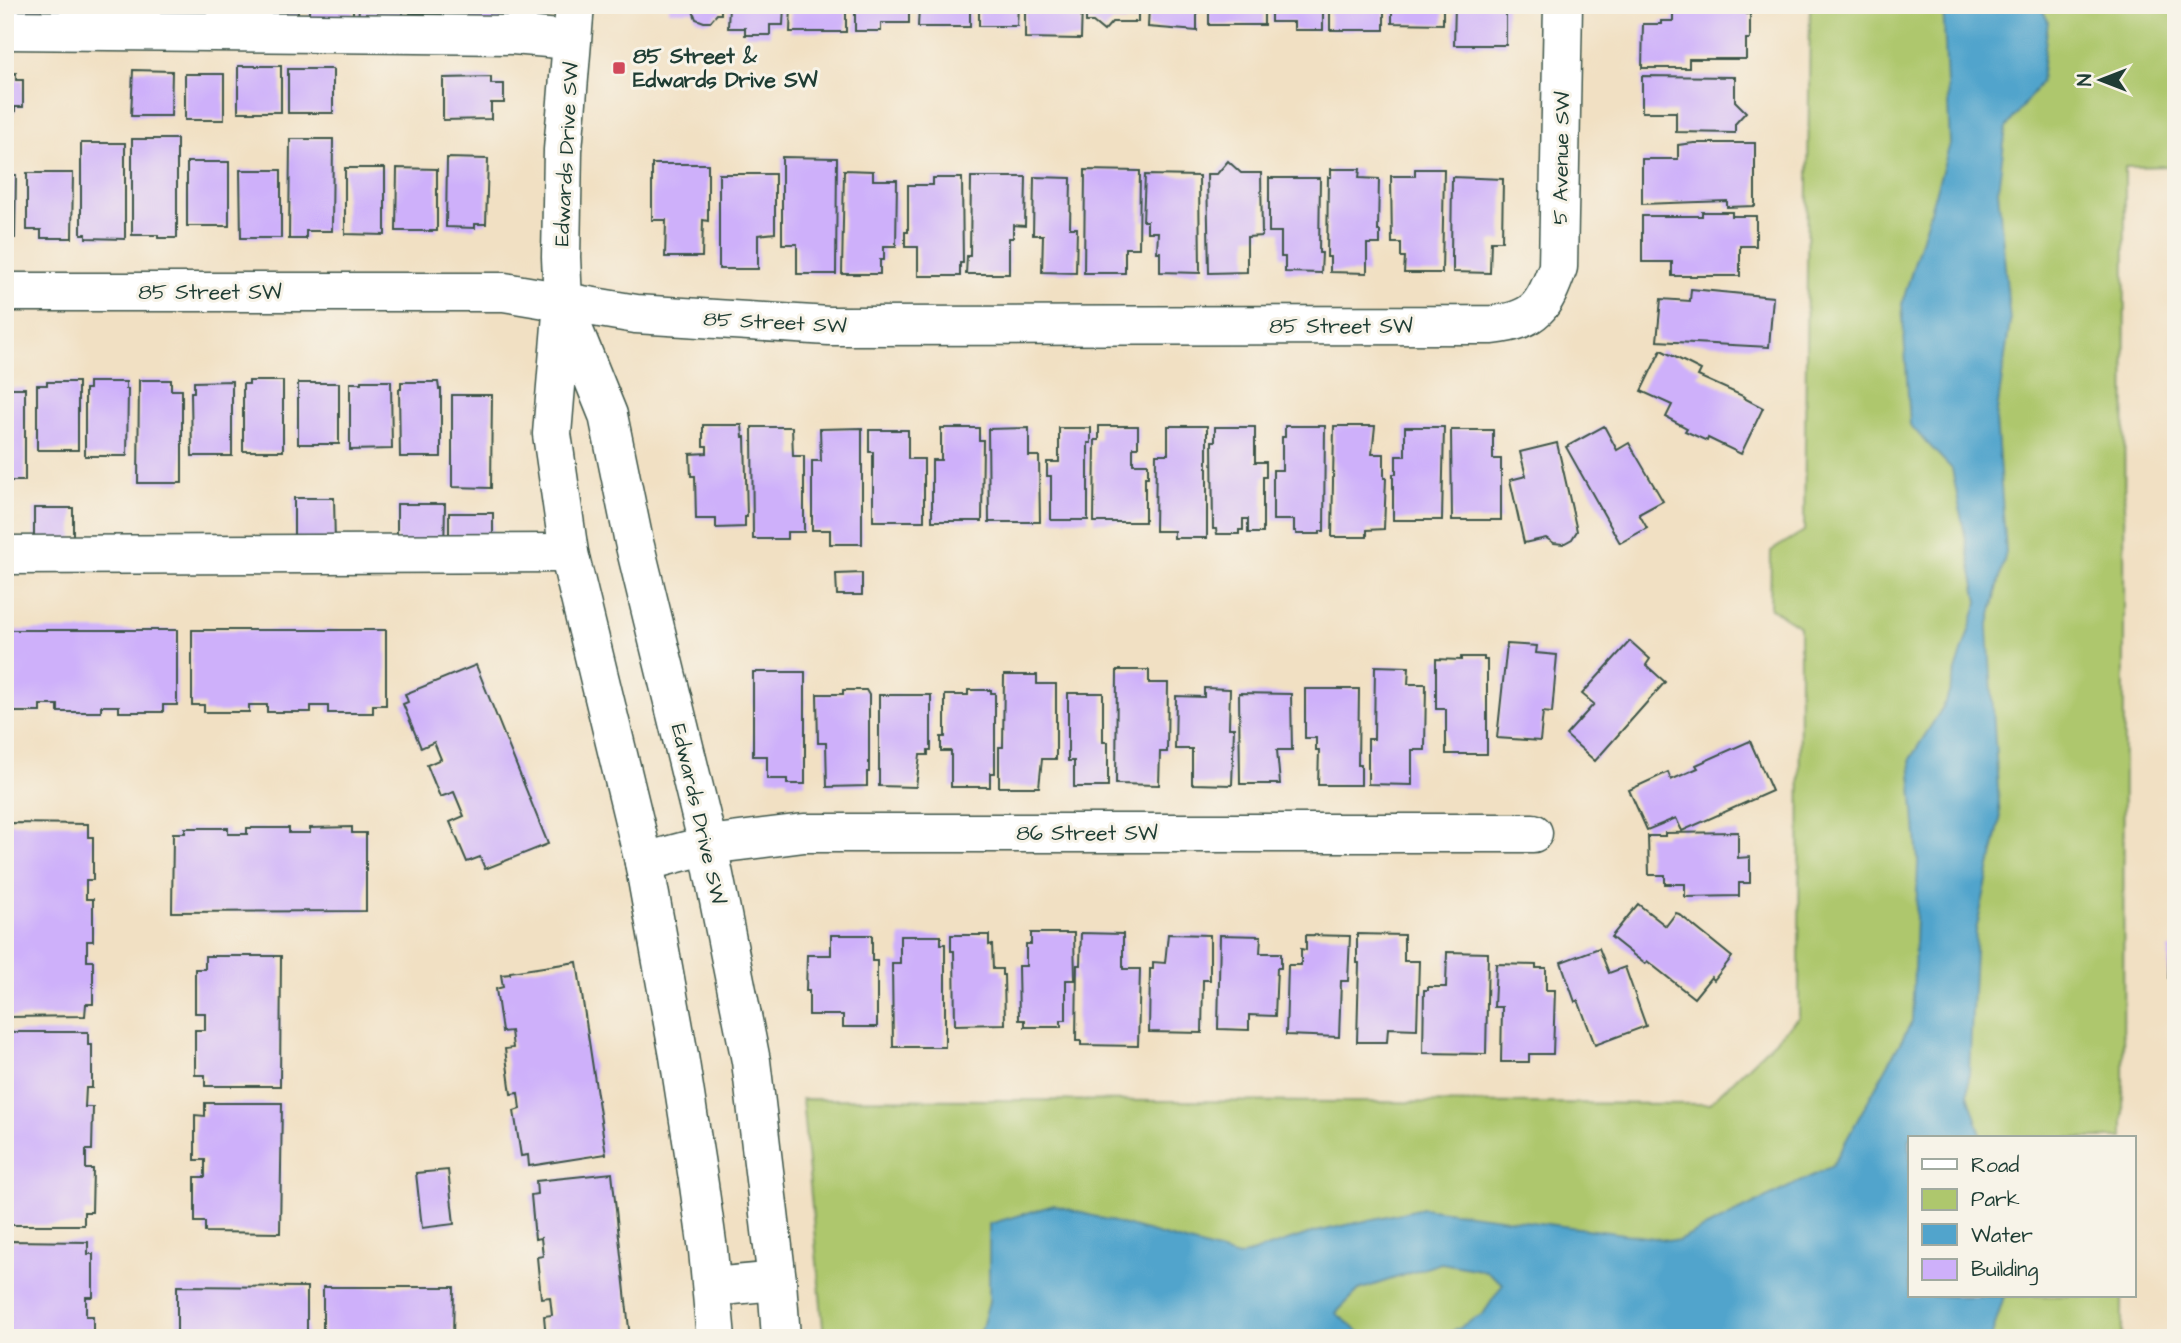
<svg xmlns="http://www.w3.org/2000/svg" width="2181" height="1343" font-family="'Architects Daughter',sans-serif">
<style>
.green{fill:#aec76d;stroke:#668250;stroke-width:2}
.water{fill:#51a4cc;stroke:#387080;stroke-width:2}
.building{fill:#ceb0fa}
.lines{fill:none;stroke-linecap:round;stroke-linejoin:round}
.minor-casing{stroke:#3e5549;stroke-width:41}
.minor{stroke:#fff;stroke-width:38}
.poi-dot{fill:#d1495b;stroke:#f7f3e8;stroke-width:2.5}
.labels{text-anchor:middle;stroke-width:6;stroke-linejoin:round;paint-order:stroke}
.poi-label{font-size:21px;font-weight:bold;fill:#1f3d34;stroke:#f7f3e8;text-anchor:start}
.street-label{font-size:21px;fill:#1f3d34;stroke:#f7f3e8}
</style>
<rect width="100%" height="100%" fill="#f7f3e8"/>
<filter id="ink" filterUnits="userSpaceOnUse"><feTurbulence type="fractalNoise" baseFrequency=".0143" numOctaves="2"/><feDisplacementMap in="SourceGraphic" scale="14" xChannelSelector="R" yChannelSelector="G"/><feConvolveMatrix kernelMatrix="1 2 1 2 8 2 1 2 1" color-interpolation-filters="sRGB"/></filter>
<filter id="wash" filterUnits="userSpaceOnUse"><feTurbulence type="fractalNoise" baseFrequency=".00686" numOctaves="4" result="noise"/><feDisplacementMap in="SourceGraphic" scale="28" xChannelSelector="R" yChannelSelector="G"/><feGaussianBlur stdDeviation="1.57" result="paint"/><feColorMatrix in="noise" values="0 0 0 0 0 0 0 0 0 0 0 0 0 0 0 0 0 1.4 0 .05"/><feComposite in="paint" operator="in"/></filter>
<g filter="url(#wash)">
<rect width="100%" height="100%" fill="#f1e0c3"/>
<!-- green -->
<polygon class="green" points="1810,5 2176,5 2176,166 2125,167 2123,1138 1910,1138 1910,1296 2122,1296 2122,1338 824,1338 802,1099 1709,1104 1799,1017 1800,627 1770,608 1771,551 1804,531"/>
<!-- water -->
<polygon class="water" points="1943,5 2040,5 2048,21 2041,82 2006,128 1998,190 2010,322 1996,419 2006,552 1988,628 2000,821 1976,931 1968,1094 1982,1138 1910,1138 1910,1296 2004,1296 1991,1338 1440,1338 1483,1314 1503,1284 1486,1271 1441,1263 1359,1290 1336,1313 1364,1336 1377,1338 979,1338 989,1301 989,1224 1054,1205 1239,1257 1311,1233 1423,1208 1678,1241 1832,1166 1912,1021 1918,863 1910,759 1946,702 1978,602 1952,469 1910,425 1902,304 1950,144"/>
<g id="blocks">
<!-- building -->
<g class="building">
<polygon points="13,5 58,5 58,27 14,28"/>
<polygon points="63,5 103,5 103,27 64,27"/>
<rect x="113" y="5" width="39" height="19"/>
<rect x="160" y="5" width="44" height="13"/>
<rect x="209" y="5" width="42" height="24"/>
<rect x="257" y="5" width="41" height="24"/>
<rect x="309" y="5" width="44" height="23"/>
<polygon points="359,5 403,5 403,28 358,28"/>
<rect x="410" y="5" width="44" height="8"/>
<rect x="462" y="5" width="41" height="24"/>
<polygon points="669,5 721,5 721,14 717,14 710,22 704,22 696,19 693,11 669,11"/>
<polygon points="729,5 784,5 783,25 770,25 770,35 745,35 745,28 728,28"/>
<polygon points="791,5 846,5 846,32 790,32"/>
<polygon points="855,5 909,5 909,23 881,23 881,31 855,31"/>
<polygon points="919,5 970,5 970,27 918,27"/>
<polygon points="979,5 1018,5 1017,26 979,26"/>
<polygon points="1025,5 1082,5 1081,39 1025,38"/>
<polygon points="1086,5 1138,5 1138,22 1112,22 1104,31 1093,22 1086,22"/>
<polygon points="1149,5 1197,5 1197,31 1148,27"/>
<rect x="1209" y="5" width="55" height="20"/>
<polygon points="1271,5 1323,5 1323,30 1294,30 1294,22 1271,22"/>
<rect x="1330" y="5" width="54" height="25"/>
<polygon points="1392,5 1443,5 1443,24 1392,23"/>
<polygon points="1455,5 1506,5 1506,45 1454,45"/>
<polygon points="1682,5 1747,5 1747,14 1750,14 1750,39 1746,39 1746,59 1689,59 1689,68 1642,68 1643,24 1661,24 1661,21 1673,21 1673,9 1682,9"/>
<rect x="238" y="66" width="43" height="46"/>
<rect x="288" y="69" width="45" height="44"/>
<polygon points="133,70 172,71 171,116 131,116"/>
<polygon points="5,73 16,73 16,80 23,80 23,107 15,107 15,112 5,112"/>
<rect x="185" y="74" width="39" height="46"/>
<polygon points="1642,76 1735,77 1735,101 1746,112 1735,124 1735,133 1676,132 1676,112 1642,112"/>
<polygon points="491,77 491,84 504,84 504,103 491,103 491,119 443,120 443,78"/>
<polygon points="132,139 177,139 177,238 158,238 158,235 132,235"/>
<polygon points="290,139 333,139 332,231 306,231 306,239 289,239"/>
<polygon points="81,143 125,143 125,239 86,238 86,234 81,234"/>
<polygon points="1694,143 1755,143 1755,206 1727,207 1727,201 1642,204 1642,159 1678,159 1678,145"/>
<polygon points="782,157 837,158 836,274 797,274 797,244 782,244"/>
<polygon points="447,158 488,159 486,224 475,224 475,228 446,227"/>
<polygon points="1228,161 1241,173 1261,173 1262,236 1247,237 1247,272 1209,273 1207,174 1217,174"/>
<rect x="187" y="162" width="42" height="64"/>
<polygon points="652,164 708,164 708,221 703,220 702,257 665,257 666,220 652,220"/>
<polygon points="345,168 385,168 385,235 345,234"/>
<polygon points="397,168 437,169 437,231 396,231"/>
<polygon points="1331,169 1360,169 1359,178 1379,179 1378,231 1380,231 1380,244 1367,244 1367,273 1330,272 1330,257 1327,257 1328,177 1331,177"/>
<polygon points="1415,169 1444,169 1442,273 1404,273 1405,257 1401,257 1401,243 1392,243 1391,176 1415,176"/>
<polygon points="240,170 281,170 281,238 241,238"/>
<polygon points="844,170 873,171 873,180 897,180 896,246 884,246 884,260 880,260 880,274 842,274"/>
<polygon points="1085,170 1140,171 1139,248 1125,248 1125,273 1084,273"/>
<polygon points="27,173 73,173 72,238 41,238 41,230 27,230"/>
<polygon points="719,174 775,174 775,233 758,235 758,269 719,269"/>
<polygon points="5,175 16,175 15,238 5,238"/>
<polygon points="1145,175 1199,176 1200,273 1160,272 1160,252 1157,252 1158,232 1147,232 1147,221 1143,221"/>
<polygon points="971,177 1026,177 1025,226 1013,225 1013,238 1009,238 1009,274 966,274 967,256 970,256"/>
<polygon points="1034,177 1071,178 1070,228 1077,228 1076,273 1042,272 1043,235 1033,235"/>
<polygon points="1452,177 1503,179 1502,241 1491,241 1490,273 1453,272 1453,257 1451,257"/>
<polygon points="933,178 962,178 963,263 960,263 960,276 918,276 918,247 905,247 905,232 908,232 908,185 933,185"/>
<polygon points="1269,178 1320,178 1319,253 1322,253 1321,273 1285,272 1285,257 1281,257 1281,232 1269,232"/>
<polygon points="1702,212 1732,212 1732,216 1756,216 1756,246 1740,246 1740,276 1672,276 1672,262 1642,262 1642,216 1702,216"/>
<polygon points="1691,289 1773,297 1769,347 1657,341 1661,299 1690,301"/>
<polygon points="1661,350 1701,370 1698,376 1745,397 1744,398 1763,408 1741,454 1708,438 1707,441 1685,431 1687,428 1666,417 1672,405 1641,391"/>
<polygon points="139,380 171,380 171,390 182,390 182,483 138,483"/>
<polygon points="232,381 232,456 192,456 191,392 194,392 194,382"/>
<polygon points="249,381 283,381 283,451 243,451 243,384 249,384"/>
<polygon points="361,381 391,381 392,449 350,450 350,383 361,383"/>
<polygon points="47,382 78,382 78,450 37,450 37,385 47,385"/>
<polygon points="89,382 126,382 126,389 128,389 127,456 85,456 85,389 89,389"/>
<polygon points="401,382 438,382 439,389 441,389 441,457 400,457 399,389 401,389"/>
<rect x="298" y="383" width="41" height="61"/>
<rect x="5" y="388" width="20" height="93"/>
<polygon points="452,395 492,395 491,488 452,487"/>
<polygon points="703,425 742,425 743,437 745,437 747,517 745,517 745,527 716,528 716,519 696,519 695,476 691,476 690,454 707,453 707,446 703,446"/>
<polygon points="1099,426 1138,426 1138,447 1133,447 1133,464 1148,464 1148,477 1145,477 1145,522 1094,522 1095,440 1099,440"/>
<polygon points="1168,426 1207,426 1207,538 1174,538 1174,531 1155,531 1156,454 1168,454"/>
<polygon points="1285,426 1325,426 1324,531 1320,531 1320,534 1296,534 1296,531 1294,531 1294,520 1273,520 1273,470 1282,470 1282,437 1285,437"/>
<polygon points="1334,426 1375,426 1372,454 1384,454 1384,478 1386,478 1384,529 1367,530 1367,537 1332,537"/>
<polygon points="1604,426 1617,450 1629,443 1663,501 1639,514 1647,528 1620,543 1566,447"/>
<polygon points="752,427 792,427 793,456 804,456 804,532 787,532 787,539 753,539"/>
<polygon points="1215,427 1255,427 1255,462 1266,462 1266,477 1263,477 1263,533 1248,533 1248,519 1243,519 1243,530 1239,530 1239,534 1217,534 1216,529 1213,529 1212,441 1215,441"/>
<polygon points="1405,427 1444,427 1442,520 1393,520 1393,474 1396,474 1396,456 1405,456"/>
<polygon points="862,428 862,544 830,544 830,530 812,530 812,461 821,461 820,429"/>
<polygon points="941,428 979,428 979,440 983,440 982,521 932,521 932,460 941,460"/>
<polygon points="1029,428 1029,456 1039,456 1040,522 989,522 988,429"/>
<polygon points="1059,428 1091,428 1091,443 1088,443 1088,520 1051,520 1051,476 1047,476 1047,462 1059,462"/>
<polygon points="869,430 908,430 908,459 924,459 924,521 873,521 873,452 869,452"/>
<polygon points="1451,430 1493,430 1493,459 1501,459 1501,520 1452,520"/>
<polygon points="1557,443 1577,531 1572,539 1563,544 1554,543 1546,538 1524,543 1510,480 1526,476 1520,452"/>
<polygon points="294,498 334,498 335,544 294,544"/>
<polygon points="397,504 445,504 444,551 397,551"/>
<rect x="34" y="508" width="39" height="38"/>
<rect x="449" y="513" width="44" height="39"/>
<polygon points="862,573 862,595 837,595 836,574"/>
<polygon points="5,630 177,630 177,705 163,705 163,712 119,712 119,706 101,706 101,712 58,712 58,705 40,705 40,712 5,712"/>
<polygon points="192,630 386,630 386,705 373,705 373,713 328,713 328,706 311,706 311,712 267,712 267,705 249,705 249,712 204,712 204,705 192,705"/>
<polygon points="1630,641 1650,659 1646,665 1665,682 1595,761 1566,735 1594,704 1582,694"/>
<polygon points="1507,644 1537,646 1536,653 1557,655 1552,713 1543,712 1540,741 1497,738"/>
<polygon points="1461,657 1484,657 1484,660 1487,660 1487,754 1446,754 1446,709 1436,709 1436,659 1461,660"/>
<polygon points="476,665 548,844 485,869 480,857 467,862 450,822 464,816 454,792 440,797 427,765 441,759 434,742 421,748 403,704 408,702 405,694"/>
<polygon points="1375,666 1409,667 1408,684 1426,684 1425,750 1412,750 1412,785 1368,784 1368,739 1374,739"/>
<polygon points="1117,670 1149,670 1149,683 1168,683 1167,752 1160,752 1159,785 1116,784"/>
<polygon points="753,672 805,672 805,784 787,784 787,779 767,779 767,756 753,756"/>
<polygon points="1004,675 1037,675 1037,684 1056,684 1056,759 1042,759 1039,787 999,787 999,747 1003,747"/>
<polygon points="1204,688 1230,689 1229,728 1234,728 1232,785 1192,784 1192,749 1175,749 1176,696 1204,697"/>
<polygon points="1305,689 1359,689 1358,765 1361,765 1361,785 1318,785 1319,750 1316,750 1316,738 1305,738"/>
<polygon points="843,690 866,690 869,695 869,772 867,772 867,786 827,787 826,743 818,743 817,694 843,694"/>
<polygon points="968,690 991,690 991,693 995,693 995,773 990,773 990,787 951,787 951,751 941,751 941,737 945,737 945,695 968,695"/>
<polygon points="1068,693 1103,693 1103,742 1108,742 1108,787 1074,787 1074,761 1068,761"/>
<polygon points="1239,693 1291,694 1292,750 1277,750 1280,784 1240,784"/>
<polygon points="879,695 931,695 931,750 928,750 928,755 920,755 916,787 879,786"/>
<polygon points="1750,741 1772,791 1682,831 1676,818 1647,830 1629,790 1668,772 1671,780 1698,768 1696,765"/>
<polygon points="9,823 88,824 88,837 93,837 93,880 86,880 86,899 93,899 93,941 87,941 87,961 93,961 93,1004 86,1004 85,1016 8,1017"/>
<polygon points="352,827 352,833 366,833 366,911 172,912 173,833 185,833 185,828 228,828 228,834 247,834 247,828 289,828 289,833 310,833 310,828"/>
<polygon points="1738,832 1738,858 1750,857 1750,883 1739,883 1739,896 1685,897 1685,884 1665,884 1665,875 1649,875 1648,836 1665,836 1665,833"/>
<polygon points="1638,904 1666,926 1676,913 1679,914 1732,957 1714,980 1711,977 1694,998 1647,961 1645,964 1611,937"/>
<polygon points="1031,933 1074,933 1075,980 1066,980 1066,1020 1061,1020 1061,1027 1025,1027 1025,1020 1019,1020 1018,966 1026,966 1026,944 1031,944"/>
<polygon points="1081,933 1123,934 1123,969 1140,969 1138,1046 1081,1045 1081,1041 1076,1041 1077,965 1080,965"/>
<polygon points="1168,934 1210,935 1210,980 1203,980 1202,1033 1149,1032 1150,969 1153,969 1153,962 1165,963"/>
<polygon points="1357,934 1404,935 1404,961 1419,961 1417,1029 1388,1028 1387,1042 1357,1042 1359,963 1357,963"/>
<polygon points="831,935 872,935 872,961 877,961 877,1027 843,1027 843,1015 809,1015 809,991 806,991 807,955 831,955"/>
<polygon points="951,935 989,935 989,945 992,944 993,969 1002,969 1002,975 1004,975 1005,1024 955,1025 954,951 951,951"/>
<polygon points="1220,935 1261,936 1260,953 1281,953 1281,968 1277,968 1275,1016 1249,1015 1249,1030 1218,1029"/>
<polygon points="1306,935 1350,936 1348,981 1341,981 1339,1037 1286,1035 1288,965 1301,965 1301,949 1306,950"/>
<polygon points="900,936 941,936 941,944 945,944 945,1047 893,1047 892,963 900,963"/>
<polygon points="1599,948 1609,973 1625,967 1646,1026 1595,1045 1578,1000 1575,1002 1561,962"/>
<polygon points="2169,949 2176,949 2176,979 2168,978"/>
<polygon points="1447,952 1488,953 1486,1054 1423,1053 1424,990 1428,990 1428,987 1446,987"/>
<polygon points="205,956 281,956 280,1086 205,1086 205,1075 195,1075 195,1030 205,1030 205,1013 195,1013 195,969 205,969"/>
<polygon points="577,962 606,1154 529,1166 528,1155 521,1156 514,1111 520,1109 518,1093 511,1094 505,1049 513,1048 511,1031 502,1032 496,989 503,987 501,975 510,974 510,972"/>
<polygon points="1496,964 1536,965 1536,968 1546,968 1546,990 1555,990 1553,1054 1529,1054 1529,1062 1501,1062 1502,1007 1494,1007"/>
<polygon points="8,1032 88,1032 88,1045 92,1045 92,1088 86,1088 85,1107 93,1107 92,1150 86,1150 86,1169 93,1169 92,1212 84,1212 84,1225 7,1225"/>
<polygon points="205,1103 282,1103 280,1233 205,1232 205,1222 195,1222 195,1177 205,1177 205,1160 195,1160 195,1115 205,1116"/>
<polygon points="448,1170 454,1224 422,1228 416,1173"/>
<polygon points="612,1173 630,1338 546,1338 544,1316 552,1315 550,1297 541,1298 537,1257 543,1256 541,1238 535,1239 531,1195 537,1194 536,1181"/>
<polygon points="9,1241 88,1242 88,1254 93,1254 93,1297 86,1297 86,1316 93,1316 93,1338 8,1338"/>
<polygon points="177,1286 307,1287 307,1338 177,1338"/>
<polygon points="323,1287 454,1287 453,1338 323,1338"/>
</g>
</g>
</g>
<g filter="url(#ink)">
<use href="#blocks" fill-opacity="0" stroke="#3e5549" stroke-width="2"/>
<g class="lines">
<!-- minor casing -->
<g class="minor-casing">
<g id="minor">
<polyline points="575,5 563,150 561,257 563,302 552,434 569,553 644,862 679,1056 699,1185 708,1250 716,1338"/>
<polyline points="5,30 513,35 571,40"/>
<path d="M5,292H504L636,314L829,326L1493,325C1536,320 1544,306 1558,267L1563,5"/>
<polyline points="566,311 608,415 634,542 708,845 751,1061 777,1281 781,1338"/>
<polyline points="5,555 569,553"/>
<polyline points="644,862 708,845 804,833 1533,833"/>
<polyline points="712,1287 777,1281"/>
</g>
</g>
<!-- minor -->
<use href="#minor" class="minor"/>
</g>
</g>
<!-- markers -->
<rect class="poi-dot" x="612" y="61" width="14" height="14" rx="3.5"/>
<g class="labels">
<!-- poi labels -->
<g class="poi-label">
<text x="633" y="63">85 Street &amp;<tspan x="633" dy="24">Edwards Drive SW</tspan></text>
</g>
<!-- street labels -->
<g class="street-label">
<text transform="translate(566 154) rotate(-87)" y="7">Edwards Drive SW</text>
<text transform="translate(1561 158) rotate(-89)" y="7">5 Avenue SW</text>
<text x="210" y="299">85 Street SW</text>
<text transform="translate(775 322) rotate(3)" y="7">85 Street SW</text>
<text x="1341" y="333">85 Street SW</text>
<text transform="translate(699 814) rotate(77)" y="7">Edwards Drive SW</text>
<text x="1087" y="840">86 Street SW</text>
</g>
</g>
<!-- margin -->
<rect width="2181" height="1343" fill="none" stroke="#f7f3e8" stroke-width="28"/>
<!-- legend -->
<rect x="1908" y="1136" width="228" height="161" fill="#f7f3e8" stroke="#a1aaa0" stroke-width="2"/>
<rect x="1922" y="1159" width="35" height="10" fill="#ffffff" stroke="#a1aaa0" stroke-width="2"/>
<text x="1971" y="1172" font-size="21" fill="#1f3d34">Road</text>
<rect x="1922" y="1189" width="35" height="21" fill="#aec76d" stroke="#a1aaa0" stroke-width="2"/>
<text x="1971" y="1206" font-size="21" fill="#1f3d34">Park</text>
<rect x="1922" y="1224" width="35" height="21" fill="#51a4cc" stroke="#a1aaa0" stroke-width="2"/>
<text x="1971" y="1242" font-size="21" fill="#1f3d34">Water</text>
<rect x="1922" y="1259" width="35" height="21" fill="#ceb0fa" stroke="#a1aaa0" stroke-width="2"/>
<text x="1971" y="1276" font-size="21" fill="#1f3d34">Building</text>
<!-- north arrow -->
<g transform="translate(2101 80) rotate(270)" stroke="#f7f3e8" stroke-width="5" paint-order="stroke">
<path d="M0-5L12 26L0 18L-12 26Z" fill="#1f3d34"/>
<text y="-10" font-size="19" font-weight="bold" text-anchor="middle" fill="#1f3d34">N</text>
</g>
</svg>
